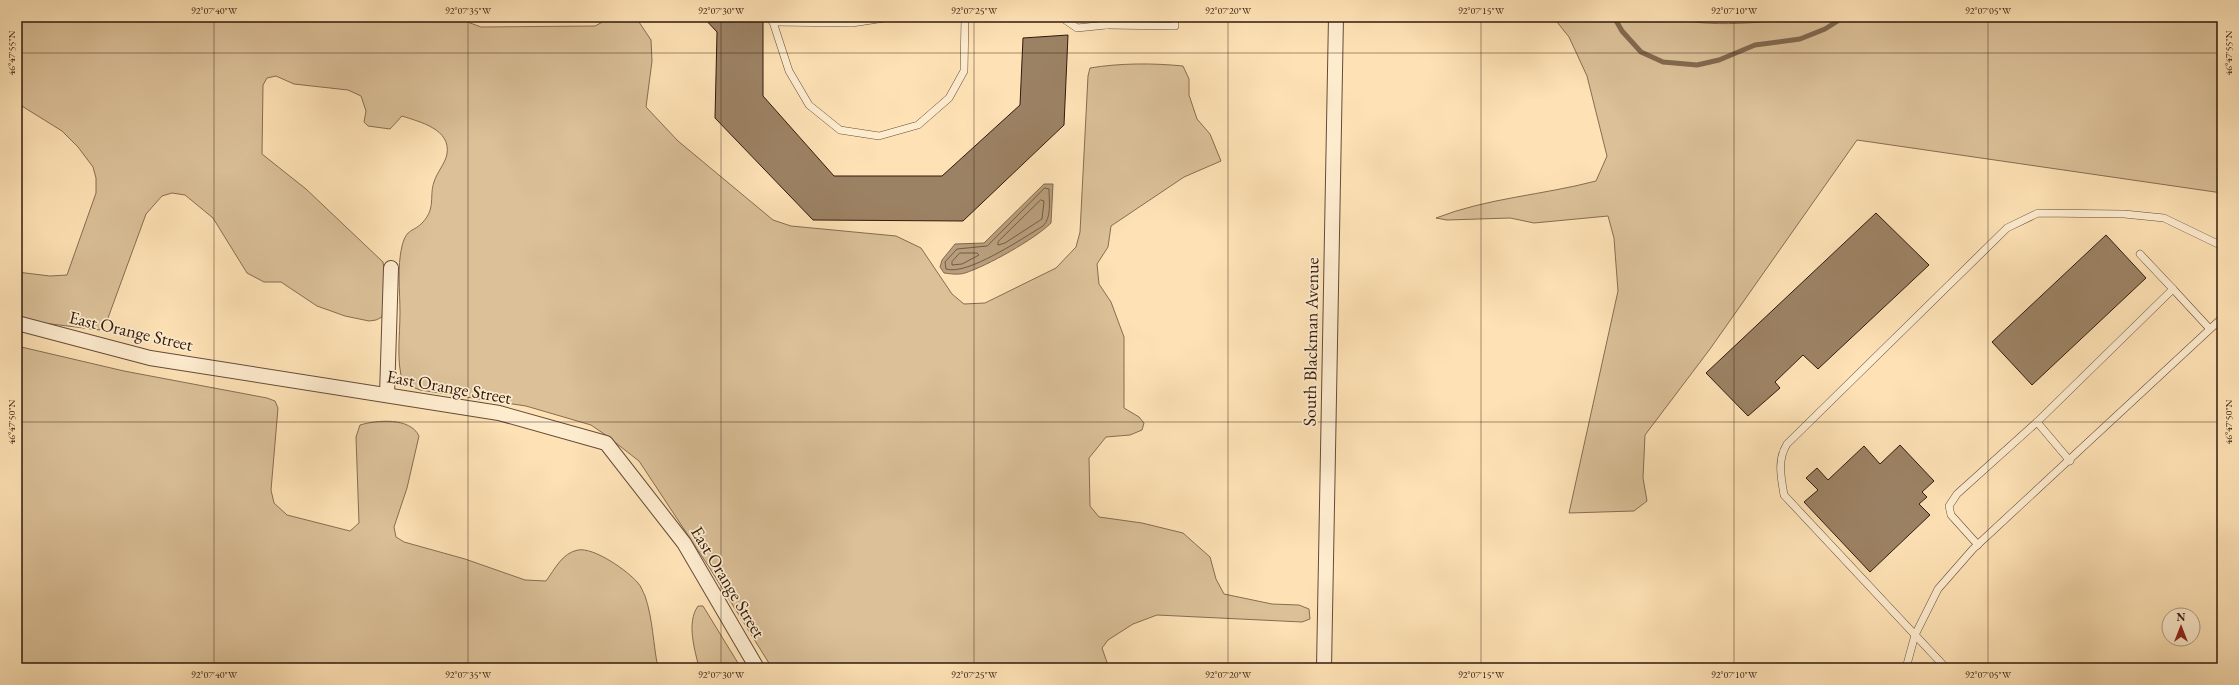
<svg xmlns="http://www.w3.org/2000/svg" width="2239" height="685" font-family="'EB Garamond',serif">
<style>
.green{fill:#dbc098;stroke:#866d52}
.water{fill:#b89e7c;stroke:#826950}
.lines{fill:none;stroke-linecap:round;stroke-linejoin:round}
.shore{stroke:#745c44;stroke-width:1}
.stream{stroke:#826950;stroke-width:5}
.building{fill:#9c8264;stroke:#311a0d}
.service-casing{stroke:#644c37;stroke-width:8}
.minor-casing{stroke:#644c37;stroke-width:16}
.service{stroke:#feeccf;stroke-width:7}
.minor{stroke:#feeccf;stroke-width:14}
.ticks{fill:none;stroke:#311a0d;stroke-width:1;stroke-opacity:0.45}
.labels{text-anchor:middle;stroke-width:3.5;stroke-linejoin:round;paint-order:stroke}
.street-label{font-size:18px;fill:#311a0d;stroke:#feeccf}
.neatline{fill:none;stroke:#311a0d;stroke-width:1.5}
.ticks-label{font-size:10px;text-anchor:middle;fill:#311a0d}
</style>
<rect width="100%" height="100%" fill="#fee2b5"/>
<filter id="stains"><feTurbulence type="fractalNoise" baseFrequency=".005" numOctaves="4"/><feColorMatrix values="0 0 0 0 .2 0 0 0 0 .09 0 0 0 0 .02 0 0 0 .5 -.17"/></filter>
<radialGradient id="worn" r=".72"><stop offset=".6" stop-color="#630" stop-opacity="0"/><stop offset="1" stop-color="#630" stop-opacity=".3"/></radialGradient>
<!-- green -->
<g class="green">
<path d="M17,17H454L481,27L595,26L612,17L637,19L651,40L652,61L646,107L678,141L773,220L791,226L896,236L921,248L952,294L964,304L985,303L1056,268L1076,247L1080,232L1088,76L1090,68C1120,63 1153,63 1183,66L1189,79V95L1197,119L1210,134L1221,161L1184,177L1111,226L1108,247L1097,264L1099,284L1111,302L1124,337V408L1139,417L1144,423L1142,430L1130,435L1106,437L1089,458L1090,506L1099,517L1142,523L1183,533L1210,557L1216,579L1224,594L1272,604L1299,605L1309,609L1310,619L1302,622L1157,615L1133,624L1108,640L1102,648L1109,668H772L709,567L639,461L607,436L591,425L526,406L420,390L403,383C396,361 400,336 400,313C400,291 397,267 402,246C407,227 413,233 423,222C436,208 429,196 434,182C437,172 445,164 447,154C451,129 420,122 402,116L390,129L368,126L364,122L366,111L361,96L348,90L294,84L276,76L267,78L263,85L262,154L306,189L383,262L386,283L382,317L376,320L369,321L345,316L317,306L281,282H264L247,273L213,218L185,195L172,193L162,196L146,214L108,318L100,330L43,323L17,318V272L50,276L67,275L96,193V178L93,167L78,147L62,131L17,103Z"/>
<path d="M1553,17H1674C1702,29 1773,22 1804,17H2222V193L1857,140L1710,349L1645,435L1643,478L1647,501L1634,511L1569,513L1618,291L1614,238L1608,216L1534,223L1510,218L1447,220L1436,218C1487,198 1543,195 1596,181L1607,156L1587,76L1569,37Z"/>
<path d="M17,346L124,371L267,398L275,401L278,408L271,490L274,503L287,515L350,531L359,523L356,437L360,425C377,420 410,417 419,436L407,488L394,527L396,537L404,542L465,559L525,580L546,581C555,569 562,553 578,550C594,547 628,571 638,583C641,586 643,592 645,596C653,619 653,644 658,668H17Z"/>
<path d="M698,606H703L741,668H699C695,650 686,623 698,606Z"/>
</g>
<!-- water -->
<path class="water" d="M1044,184H1053L1051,223C1035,239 987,266 965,273C959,275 951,274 944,273L940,267L942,260L955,244L984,243Z"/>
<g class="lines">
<!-- shore -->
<g class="shore">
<path d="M1045,188L1049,189C1049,201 1052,217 1043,226C1023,238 967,276 946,269L945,262L957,249L987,246Z"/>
<polygon points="1041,200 1044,201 1042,219 1005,243 998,245 998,242"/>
<polygon points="960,253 977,253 979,255 962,264 952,265 952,262"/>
</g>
<!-- stream -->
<polyline class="stream" points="1614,17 1622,31 1641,52 1663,62 1697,65 1719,60 1755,45 1800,39 1825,29 1844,17"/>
</g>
<!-- building -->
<g class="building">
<polygon points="703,17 763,17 763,96 834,176 942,176 1020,105 1023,38 1068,35 1064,125 963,221 813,220 715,118 717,32"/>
<polygon points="1876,213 1929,265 1818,369 1803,355 1775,382 1780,388 1748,416 1706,373"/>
<polygon points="2106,235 2146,278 2032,385 1992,342"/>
<polygon points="1900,445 1934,481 1922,492 1927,497 1919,504 1930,515 1870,572 1804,502 1818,490 1806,478 1817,468 1828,480 1864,446 1880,464"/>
</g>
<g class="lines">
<!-- service casing -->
<g class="service-casing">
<g id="service">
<polyline points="768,17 773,22 852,23 891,17"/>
<polyline points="1061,17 1077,28 1106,25 1122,17"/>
<polyline points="773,22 789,71 809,105 840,130 879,136 918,125 949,98 964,71 965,17"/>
<polyline points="1106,25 1175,26 1175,17"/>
<polyline points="2140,254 2173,289"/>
<polyline points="2070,461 2037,422 2173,289 2209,328"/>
<polyline points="1978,545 1951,515 1949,506 1957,494 2037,422"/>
<polyline points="1906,668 1915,635 1938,589 1973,549 2222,318"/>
<path d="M1946,668L1784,495C1781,477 1777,460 1787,444L2007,228L2038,213L2124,214L2164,218L2222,246"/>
</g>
</g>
<!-- minor casing -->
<g class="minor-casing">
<g id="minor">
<polyline points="17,323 150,358 499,413 606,443 684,543 757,668"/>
<polyline points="387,395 391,268"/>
<polyline points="1324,668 1336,17"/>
</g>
</g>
<!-- service -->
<use href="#service" class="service"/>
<!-- minor -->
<use href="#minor" class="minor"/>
</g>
<!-- ticks -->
<path class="ticks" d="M214,17V668M468,17V668M721,17V668M974,17V668M1228,17V668M1481,17V668M1734,17V668M1988,17V668M17,53H2222M17,422H2222"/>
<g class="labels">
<!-- street labels -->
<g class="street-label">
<text transform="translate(131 331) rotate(13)" y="6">East Orange Street</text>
<text transform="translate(1311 342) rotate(-89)" y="6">South Blackman Avenue</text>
<text transform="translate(449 387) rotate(10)" y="6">East Orange Street</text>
<text transform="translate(728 582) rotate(59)" y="6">East Orange Street</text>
</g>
</g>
<!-- margin -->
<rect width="2239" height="685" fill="none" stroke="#fee2b5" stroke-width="44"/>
<!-- north arrow -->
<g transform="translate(2181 627)"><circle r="19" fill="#feeccf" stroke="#ac9881"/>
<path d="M0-3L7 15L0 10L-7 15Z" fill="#8f2418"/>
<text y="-6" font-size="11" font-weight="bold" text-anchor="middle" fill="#311a0d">N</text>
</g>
<rect x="22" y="22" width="2195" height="641" class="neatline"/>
<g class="ticks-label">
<text x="214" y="14">92°07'40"W</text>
<text x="468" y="14">92°07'35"W</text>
<text x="721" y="14">92°07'30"W</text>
<text x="974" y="14">92°07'25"W</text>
<text x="1228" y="14">92°07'20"W</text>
<text x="1481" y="14">92°07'15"W</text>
<text x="1734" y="14">92°07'10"W</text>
<text x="1988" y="14">92°07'05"W</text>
<text transform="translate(11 53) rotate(-90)" y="4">46°47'55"N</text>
<text transform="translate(2228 53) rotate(-90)" y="4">46°47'55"N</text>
<text transform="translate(11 422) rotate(-90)" y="4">46°47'50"N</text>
<text transform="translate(2228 422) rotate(-90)" y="4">46°47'50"N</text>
<text x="214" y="678">92°07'40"W</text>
<text x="468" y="678">92°07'35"W</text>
<text x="721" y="678">92°07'30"W</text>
<text x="974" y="678">92°07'25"W</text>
<text x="1228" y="678">92°07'20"W</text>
<text x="1481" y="678">92°07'15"W</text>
<text x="1734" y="678">92°07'10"W</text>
<text x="1988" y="678">92°07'05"W</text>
</g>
<rect width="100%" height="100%" filter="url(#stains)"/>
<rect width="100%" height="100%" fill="url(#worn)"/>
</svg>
